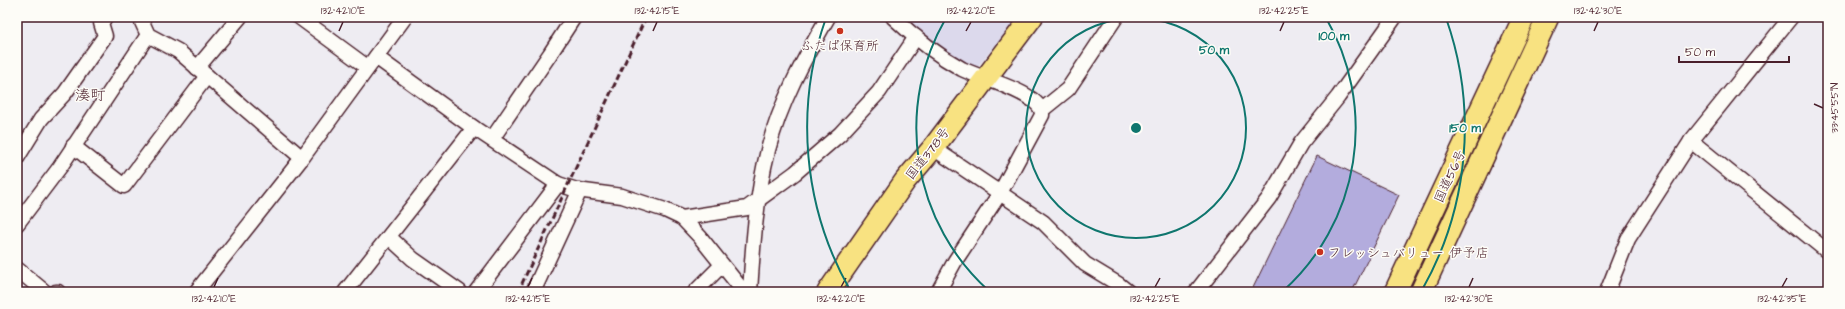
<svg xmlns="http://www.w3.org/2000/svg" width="1845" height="309" font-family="'Architects Daughter','Klee One',sans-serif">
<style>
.built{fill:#dcd9ec}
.building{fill:#b3acdd;stroke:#4a1f2b}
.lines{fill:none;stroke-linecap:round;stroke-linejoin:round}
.minor-casing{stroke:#4a1f2b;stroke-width:17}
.highway-casing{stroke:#4a1f2b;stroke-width:24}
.minor{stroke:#fdfcf7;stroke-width:14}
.highway{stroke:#f8e281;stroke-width:21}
.rail{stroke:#4a1f2b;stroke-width:3;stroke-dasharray:6 3;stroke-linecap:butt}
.ticks{fill:none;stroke:#4a1f2b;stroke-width:1.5}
.ring{fill:none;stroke:#0f766e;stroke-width:2}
.poi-dot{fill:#c8321e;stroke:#fdfcf7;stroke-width:1.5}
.labels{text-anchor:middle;stroke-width:3;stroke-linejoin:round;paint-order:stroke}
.poi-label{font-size:13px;fill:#4a1f2b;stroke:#fdfcf7}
.street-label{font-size:13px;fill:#4a1f2b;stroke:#fdfcf7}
.quarter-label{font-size:15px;fill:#4a1f2b;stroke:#fdfcf7}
.centre{fill:#0f766e;stroke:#fdfcf7;stroke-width:2}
.ring-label{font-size:12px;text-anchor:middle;font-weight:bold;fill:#0f766e;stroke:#fdfcf7;stroke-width:3;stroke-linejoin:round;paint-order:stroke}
.neatline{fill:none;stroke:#4a1f2b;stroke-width:1.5}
.ticks-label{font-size:10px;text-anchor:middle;fill:#4a1f2b}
</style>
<rect width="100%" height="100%" fill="#eeecf2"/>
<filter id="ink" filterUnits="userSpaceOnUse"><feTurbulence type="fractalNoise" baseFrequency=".025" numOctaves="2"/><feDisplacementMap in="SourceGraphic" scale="8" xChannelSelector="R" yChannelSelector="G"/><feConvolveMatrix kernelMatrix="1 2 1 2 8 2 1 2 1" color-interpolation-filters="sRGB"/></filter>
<g filter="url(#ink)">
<!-- built -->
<polygon class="built" points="905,17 1019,17 977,67 956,58 939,48"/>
<!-- building -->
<polygon class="building" points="1317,156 1399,195 1352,292 1251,292"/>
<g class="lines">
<!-- minor casing -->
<g class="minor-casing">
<g id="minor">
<polyline points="142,17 142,22 148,35 178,51 302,158"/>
<polyline points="299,17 367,67"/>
<path d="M893,17C914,37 937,55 962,69C979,78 1043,93 1042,115L1000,193L955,261L938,292"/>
<polyline points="376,57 474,128 558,184 577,190 622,196 665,210 682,218 700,237 744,292"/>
<polyline points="197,68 240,17"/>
<polyline points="1042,110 1068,89 1116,17"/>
<polyline points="492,139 550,54 574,17"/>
<polyline points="1691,141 1828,252"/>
<polyline points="73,146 124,186 207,76"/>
<polyline points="933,148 1043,222 1085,264 1118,284 1128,292"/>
<polyline points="17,158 41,119 65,93 105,36 101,23 105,17"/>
<polyline points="682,218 747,208 795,173 840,134 879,92 916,37"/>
<polyline points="17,224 60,167 148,35"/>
<polyline points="389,237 413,259 460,292"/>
<polyline points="17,269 45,292"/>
<polyline points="56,292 58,292"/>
<polyline points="196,292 302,158 405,17"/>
<polyline points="345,292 474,128"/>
<polyline points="476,292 558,184"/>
<polyline points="533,292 580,190"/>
<polyline points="695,292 722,265"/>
<path d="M750,292C753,244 756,197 768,150C780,103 804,59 828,17"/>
<polyline points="1196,292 1269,198 1301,143 1338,97 1395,17"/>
<polyline points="1607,292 1628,239 1691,141 1791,17"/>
</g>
</g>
<!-- highway casing -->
<g class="highway-casing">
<g id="highway">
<polyline points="828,292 905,181 933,148 1032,17"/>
<polyline points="1395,292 1524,17"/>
<polyline points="1421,292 1548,17"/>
</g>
</g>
<!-- minor -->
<use href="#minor" class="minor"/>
<!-- highway -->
<use href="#highway" class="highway"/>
<!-- rail -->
<polyline class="rail" points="518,292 646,17"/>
</g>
</g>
<!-- ticks -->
<path class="ticks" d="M339,31L343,22M653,31L657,22M966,31L971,22M1280,31L1284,22M1594,31L1598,22M1814,104L1823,108M214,287L218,278M528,287L532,278M841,287L846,278M1155,287L1160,278M1469,287L1473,278M1782,287L1787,278"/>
<!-- distance rings -->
<g class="ring">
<circle cx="1136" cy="128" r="110"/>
<path d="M989 291A219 219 0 0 1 946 18M1326 18A219 219 0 0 1 1283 291"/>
<path d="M850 290A329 329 0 0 1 826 18M1446 18A329 329 0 0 1 1422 290"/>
</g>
<!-- markers -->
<g class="poi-dot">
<circle cx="840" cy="31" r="4"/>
<circle cx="1320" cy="252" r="4"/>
</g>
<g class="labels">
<!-- poi labels -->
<g class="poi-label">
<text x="840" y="50">ふたば保育所</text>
<text x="1328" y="257" text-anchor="start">フレッシュバリュー 伊予店</text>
</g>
<!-- street labels -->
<g class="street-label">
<text transform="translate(927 153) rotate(-52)" y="5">国道378号</text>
<text transform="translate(1449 176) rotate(-65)" y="5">国道56号</text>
</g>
<!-- quarter labels -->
<g class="quarter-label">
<text x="90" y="100">湊町</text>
</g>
</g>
<circle cx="1136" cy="128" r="6" class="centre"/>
<g class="ring-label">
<text x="1334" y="40">100 m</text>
<text x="1214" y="54">50 m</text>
<text x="1465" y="132">150 m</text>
</g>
<!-- margin -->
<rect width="1845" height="309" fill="none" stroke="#fdfcf7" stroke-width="44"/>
<!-- scale -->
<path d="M1679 56v6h110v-6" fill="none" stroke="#4a1f2b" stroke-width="2"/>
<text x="1685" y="56" font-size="12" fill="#4a1f2b" stroke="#fdfcf7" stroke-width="3" paint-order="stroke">50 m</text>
<rect x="22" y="22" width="1801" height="265" class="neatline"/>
<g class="ticks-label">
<text x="343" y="14">132°42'10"E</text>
<text x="657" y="14">132°42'15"E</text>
<text x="971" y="14">132°42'20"E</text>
<text x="1284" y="14">132°42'25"E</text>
<text x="1598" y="14">132°42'30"E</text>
<text transform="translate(1834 108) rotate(-90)" y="4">33°45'55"N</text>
<text x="214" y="302">132°42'10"E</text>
<text x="528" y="302">132°42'15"E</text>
<text x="841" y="302">132°42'20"E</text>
<text x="1155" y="302">132°42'25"E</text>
<text x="1469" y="302">132°42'30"E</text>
<text x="1782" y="302">132°42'35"E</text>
</g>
</svg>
